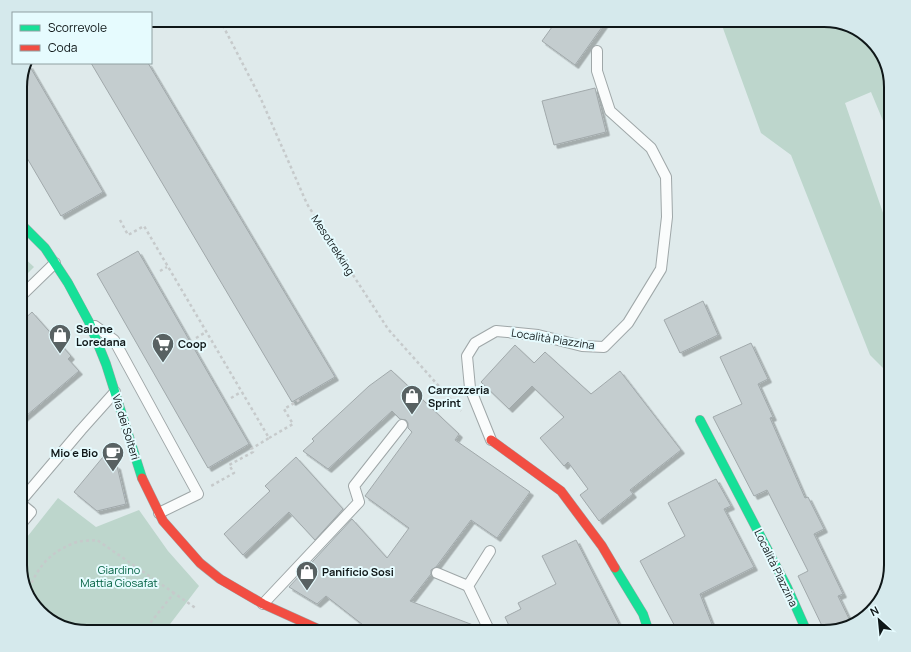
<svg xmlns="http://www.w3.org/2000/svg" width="911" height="652" font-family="Manrope,sans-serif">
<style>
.green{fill:#bdd6cc}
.building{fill:#c4cdcf;stroke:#a1a9ab;filter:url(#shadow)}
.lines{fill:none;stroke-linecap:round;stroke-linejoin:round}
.lane-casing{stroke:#9fa7a8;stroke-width:12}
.fast-casing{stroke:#9fa7a8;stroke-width:10}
.jam-casing{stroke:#9fa7a8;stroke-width:10}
.path{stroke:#c6cacb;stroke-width:2.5;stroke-dasharray:3 3;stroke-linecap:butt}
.lane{stroke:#fafcfc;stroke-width:10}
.fast{stroke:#16e098;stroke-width:9}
.jam{stroke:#f24e42;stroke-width:9}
.labels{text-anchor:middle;stroke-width:4;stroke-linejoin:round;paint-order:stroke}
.street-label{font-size:11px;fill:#0f1718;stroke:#e6fbfe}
.poi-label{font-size:11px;font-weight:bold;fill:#0f1718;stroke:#e6fbfe;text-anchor:start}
.park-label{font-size:11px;fill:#006141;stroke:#e6fbfe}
.rim{fill:none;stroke:#0f1718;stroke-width:2}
</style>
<defs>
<filter id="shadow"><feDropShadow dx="3.5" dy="3.5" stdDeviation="0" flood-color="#0004"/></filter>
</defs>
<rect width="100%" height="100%" fill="#dfeaeb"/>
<!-- green -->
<g class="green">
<polygon points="720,20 824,20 865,34 884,57 891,87 891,140 871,92 845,103 891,236 891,376 870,355 791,155 761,133"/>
<polygon points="20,254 34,267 25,276 20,270"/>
<polygon points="58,498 96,527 139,510 168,551 199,586 164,632 87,632 46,618 27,595 20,569 20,546"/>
</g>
<!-- building -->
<g class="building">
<polygon points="557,20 607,20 575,65 542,41"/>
<polygon points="91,63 148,63 335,377 292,402"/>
<polygon points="29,65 103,192 61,216 20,146 20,82"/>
<polygon points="595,88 606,132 554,145 542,101"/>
<polygon points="138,251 249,444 208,468 97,274"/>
<polygon points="703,301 718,335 680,353 664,320"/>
<polygon points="32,312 71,356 68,359 79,371 20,421 20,323"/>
<polygon points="751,343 768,379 758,384 773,417 770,418 805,498 808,497 824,529 814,534 843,594 838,596 852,625 825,632 798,576 808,571 767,490 754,496 713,417 742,404 720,357"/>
<polygon points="515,345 534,363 545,352 591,394 620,371 681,450 630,490 633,494 599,521 580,495 588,489 568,462 564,466 540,438 564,417 532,386 509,409 481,382"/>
<polygon points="391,370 459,434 455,440 530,492 497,538 471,520 436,567 431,570 431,574 410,601 481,628 483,632 372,632 326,596 317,604 289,587 352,519 387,558 409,528 365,496 412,432 408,428 408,423 406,420 400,419 392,411 328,469 303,451 314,441 312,439 369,386"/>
<polygon points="103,457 117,466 126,504 97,511 74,492"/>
<polygon points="296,457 343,509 315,540 289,512 243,555 224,534 270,491 265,486"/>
<polygon points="716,479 731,506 724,509 754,567 700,594 715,632 678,632 640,561 685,536 668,503"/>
<polygon points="576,540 623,632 512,632 505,617 521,609 518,603 556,584 542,556"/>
</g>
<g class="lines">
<!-- lane casing -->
<g class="lane-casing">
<g id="lane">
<polyline points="20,297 55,263"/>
<polyline points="95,326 114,340 198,494 159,513"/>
<polyline points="491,440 470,388 467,356 475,343 496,331 538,335 582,346 604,347 628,323 661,269 667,217 666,177 651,148 610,111 597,71 597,51"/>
<polyline points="20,502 81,430 115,392"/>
<polyline points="20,525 31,512 20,503"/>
<polyline points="437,573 468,586"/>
<polyline points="263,604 359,502 354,486 402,425"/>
<polyline points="490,632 468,586 490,551"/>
</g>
</g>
<!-- fast casing -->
<g class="fast-casing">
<g id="fast">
<polyline points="20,223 45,248 68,283 89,322 106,364 142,478"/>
<polyline points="700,420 787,587 807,632"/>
<polyline points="615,568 643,614 649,632"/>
</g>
</g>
<!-- jam casing -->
<g class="jam-casing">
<g id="jam">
<polyline points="491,440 561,491 602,546 615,568"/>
<polyline points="142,478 163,521 200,563 220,579 263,604 325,632"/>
</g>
</g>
<!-- path -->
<g class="path">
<polyline points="220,20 261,99 307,204 388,329 461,411"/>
<polyline points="120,220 128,235 144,226 269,438 251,449 253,452 229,465 234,473 211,486"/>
<polyline points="160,271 167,267"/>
<polyline points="196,338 206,332"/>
<polyline points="231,398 241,392"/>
<polyline points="269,438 293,424 284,409 301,399"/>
<path d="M27,594C36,570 47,554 72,544C79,540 89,541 97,540L174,593"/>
<polyline points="143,632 174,593 197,609"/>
</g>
<!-- lane -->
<use href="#lane" class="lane"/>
<!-- fast -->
<use href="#fast" class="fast"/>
<!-- jam -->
<use href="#jam" class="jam"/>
</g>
<!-- icons -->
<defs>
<g id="shop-pin" transform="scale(1.15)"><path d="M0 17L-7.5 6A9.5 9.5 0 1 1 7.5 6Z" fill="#586162" stroke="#e6fbfe"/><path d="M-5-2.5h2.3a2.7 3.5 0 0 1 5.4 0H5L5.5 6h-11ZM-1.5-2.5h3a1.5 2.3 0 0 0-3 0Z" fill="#fff"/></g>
<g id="supermarket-pin" transform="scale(1.15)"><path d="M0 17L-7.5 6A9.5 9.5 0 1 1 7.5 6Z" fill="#586162" stroke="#e6fbfe"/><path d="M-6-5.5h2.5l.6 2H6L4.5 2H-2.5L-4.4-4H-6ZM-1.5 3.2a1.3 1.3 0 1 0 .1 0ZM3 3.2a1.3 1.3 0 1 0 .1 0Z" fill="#fff"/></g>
<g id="cafe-pin" transform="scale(1.15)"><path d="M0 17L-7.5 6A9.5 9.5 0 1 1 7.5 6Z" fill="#586162" stroke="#e6fbfe"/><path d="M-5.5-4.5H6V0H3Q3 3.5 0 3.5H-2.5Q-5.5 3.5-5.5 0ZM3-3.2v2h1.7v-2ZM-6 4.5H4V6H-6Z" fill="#fff"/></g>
</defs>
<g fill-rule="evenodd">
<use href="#shop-pin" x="60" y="335"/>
<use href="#supermarket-pin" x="163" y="344"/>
<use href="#shop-pin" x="412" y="396"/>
<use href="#cafe-pin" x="113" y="453"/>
<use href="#shop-pin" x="307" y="572"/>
</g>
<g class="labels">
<!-- street labels -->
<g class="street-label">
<text transform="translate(333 245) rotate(57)" y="4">Mesotrekking</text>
<text transform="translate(553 339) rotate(9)" y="4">Località Piazzina</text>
<text transform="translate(126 427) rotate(73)" y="4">Via dei Solteri</text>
<text transform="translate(776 568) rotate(64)" y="4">Località Piazzina</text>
</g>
<!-- poi labels -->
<g class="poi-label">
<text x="76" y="333">Salone<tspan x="76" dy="13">Loredana</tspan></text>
<text x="178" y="348">Coop</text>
<text x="428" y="394">Carrozzeria<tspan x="428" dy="13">Sprint</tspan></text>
<text x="98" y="457" text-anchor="end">Mio e Bio</text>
<text x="322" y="576">Panificio Sosi</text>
</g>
<!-- park labels -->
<g class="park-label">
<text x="119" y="574">Giardino<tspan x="119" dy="13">Mattia Giosafat</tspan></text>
</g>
</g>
<!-- crop -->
<path d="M0 0H911V652H0ZM87 27H824A60 60 0 0 1 884 87V565A60 60 0 0 1 824 625H87A60 60 0 0 1 27 565V87A60 60 0 0 1 87 27Z" fill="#d5e9ec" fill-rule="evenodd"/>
<path class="rim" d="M87 27H824A60 60 0 0 1 884 87V565A60 60 0 0 1 824 625H87A60 60 0 0 1 27 565V87A60 60 0 0 1 87 27Z"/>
<!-- legend -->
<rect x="12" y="12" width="140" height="52" fill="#e6fbfe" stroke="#90a0a2"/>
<rect x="20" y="25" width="20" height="6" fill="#16e098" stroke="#90a0a2"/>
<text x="48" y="32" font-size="12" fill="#0f1718">Scorrevole</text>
<rect x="20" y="45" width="20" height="6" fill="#f24e42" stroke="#90a0a2"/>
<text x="48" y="52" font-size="12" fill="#0f1718">Coda</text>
<!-- north arrow -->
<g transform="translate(879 620) rotate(333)" stroke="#e6fbfe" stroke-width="3" paint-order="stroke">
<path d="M0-3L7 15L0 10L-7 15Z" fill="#0f1718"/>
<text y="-6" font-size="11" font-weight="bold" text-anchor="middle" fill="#0f1718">N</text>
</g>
</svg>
